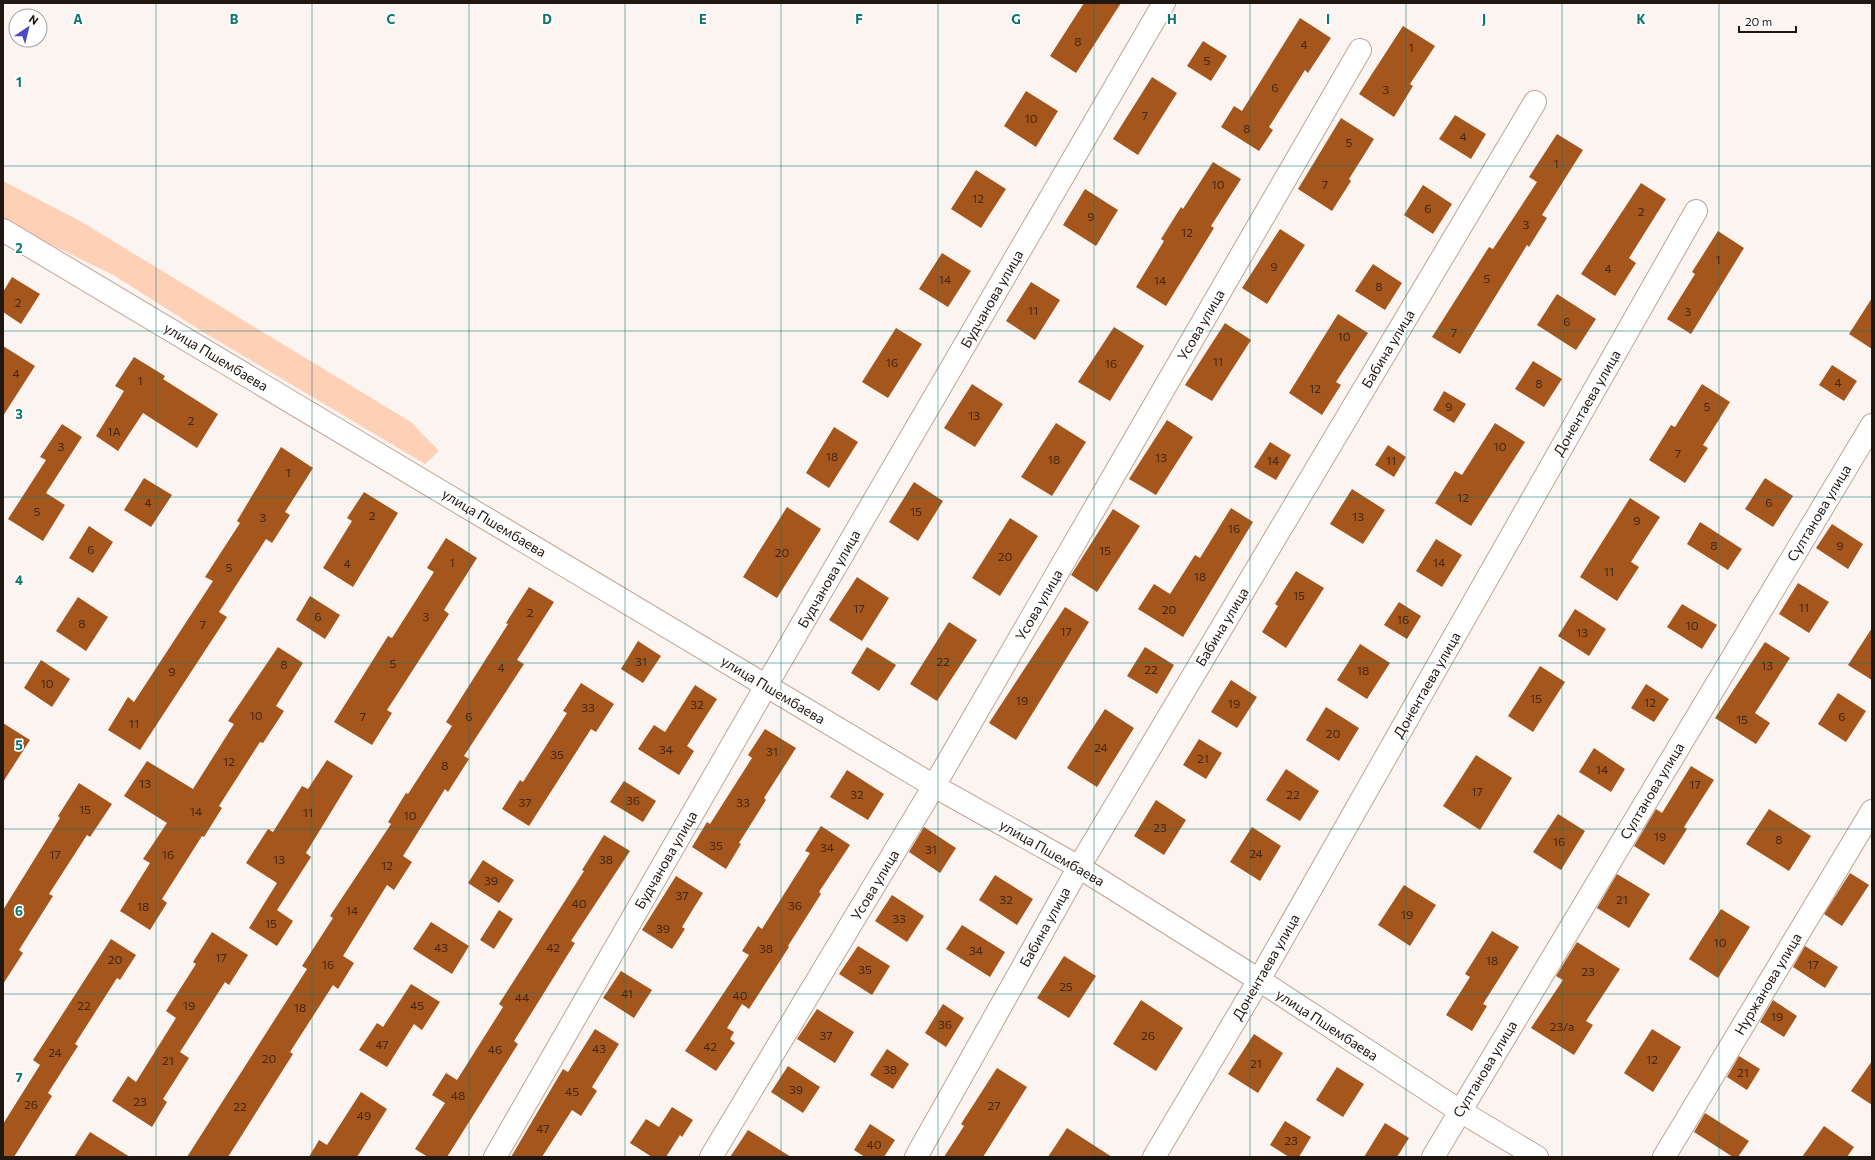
<svg xmlns="http://www.w3.org/2000/svg" width="1875" height="1160" font-family="Commissioner,sans-serif">
<style>
.green{fill:#fed1b7}
.building{fill:#a5561c}
.lines{fill:none;stroke-linecap:round;stroke-linejoin:round}
.minor-casing{stroke:#c0a493;stroke-width:24}
.minor{stroke:#fff;stroke-width:22}
.grid{fill:none;stroke:#0f766e;stroke-width:1;stroke-opacity:0.55}
.labels{text-anchor:middle;stroke-width:3.5;stroke-linejoin:round;paint-order:stroke}
.number-label{font-size:12px;fill:#422714}
.street-label{font-size:14px;fill:#211711;stroke:#fff}
.grid-label{font-size:13px;text-anchor:middle;font-weight:bold;fill:#0f766e;stroke:#fff;stroke-width:3.5;stroke-linejoin:round;paint-order:stroke}
</style>
<rect width="100%" height="100%" fill="#fbf4f1"/>
<!-- green -->
<polygon class="green" points="3,181 80,221 411,422 439,451 425,464 203,332 115,276 3,221"/>
<!-- building -->
<g class="building">
<polygon points="1084,3 1121,3 1076,73 1050,56"/>
<polygon points="1300,18 1331,38 1308,73 1305,70 1269,127 1273,130 1259,151 1221,127 1234,106 1242,111"/>
<polygon points="1403,26 1435,46 1410,84 1413,86 1394,117 1359,94"/>
<polygon points="1203,41 1227,56 1211,81 1187,66"/>
<polygon points="1152,77 1177,93 1138,155 1113,139"/>
<polygon points="1026,91 1058,111 1036,147 1004,126"/>
<polygon points="1455,115 1486,134 1471,159 1439,139"/>
<polygon points="1341,118 1374,139 1349,179 1351,181 1332,211 1298,189"/>
<polygon points="1557,134 1583,150 1542,215 1547,218 1529,247 1527,245 1460,354 1432,337 1489,247 1493,249 1537,182 1529,177"/>
<polygon points="1213,162 1241,179 1211,226 1214,228 1166,306 1136,287 1164,241 1161,239 1181,207 1183,209"/>
<polygon points="976,170 1006,189 981,228 951,209"/>
<polygon points="1641,183 1666,199 1629,258 1636,263 1615,296 1581,274"/>
<polygon points="1423,185 1452,204 1433,234 1404,215"/>
<polygon points="1085,189 1118,210 1096,246 1063,225"/>
<polygon points="1280,229 1305,245 1267,304 1242,288"/>
<polygon points="1718,231 1744,248 1691,334 1667,319 1695,274 1692,272"/>
<polygon points="942,253 971,271 948,307 919,289"/>
<polygon points="1373,264 1402,283 1385,310 1355,291"/>
<polygon points="12,277 40,294 21,324 3,312 3,292"/>
<polygon points="1031,282 1060,300 1035,340 1006,321"/>
<polygon points="1557,294 1596,319 1576,350 1537,325"/>
<polygon points="1872,298 1872,349 1849,334"/>
<polygon points="1338,314 1368,333 1336,382 1341,385 1322,415 1289,393"/>
<polygon points="1225,323 1251,340 1212,401 1185,385"/>
<polygon points="1114,327 1144,346 1110,401 1078,382"/>
<polygon points="896,328 922,344 888,398 862,382"/>
<polygon points="3,346 35,366 3,416"/>
<polygon points="134,357 165,376 163,379 218,414 197,448 143,413 118,451 96,436 124,391 115,386"/>
<polygon points="1533,361 1562,379 1544,407 1515,389"/>
<polygon points="1832,365 1857,381 1844,401 1819,385"/>
<polygon points="972,384 1003,404 975,447 944,428"/>
<polygon points="1702,384 1730,402 1703,445 1708,448 1685,483 1649,460 1671,425 1675,427"/>
<polygon points="1444,391 1466,404 1454,423 1433,410"/>
<polygon points="1167,420 1193,437 1156,495 1129,479"/>
<polygon points="1056,423 1086,442 1052,496 1021,477"/>
<polygon points="1495,423 1525,442 1471,526 1435,503 1455,471 1462,475"/>
<polygon points="62,424 82,437 46,493 65,505 43,541 8,519 46,460 40,457"/>
<polygon points="834,427 858,442 829,488 806,473"/>
<polygon points="1270,442 1291,455 1276,480 1254,467"/>
<polygon points="1388,445 1406,457 1394,477 1375,465"/>
<polygon points="281,447 313,468 285,512 290,515 272,543 266,539 219,612 227,617 140,750 108,730 128,697 134,702 213,581 205,577 240,523 237,521"/>
<polygon points="144,478 172,495 151,527 124,510"/>
<polygon points="1765,478 1793,496 1773,527 1745,509"/>
<polygon points="914,482 943,501 918,541 889,522"/>
<polygon points="1352,489 1385,510 1363,544 1330,524"/>
<polygon points="364,492 398,513 353,587 323,568 352,521 347,518"/>
<polygon points="1630,498 1660,517 1631,562 1639,567 1617,601 1580,577"/>
<polygon points="787,507 821,529 777,598 743,577"/>
<polygon points="1231,508 1253,522 1183,637 1138,609 1154,584 1170,594 1195,555 1200,558"/>
<polygon points="1113,509 1140,526 1097,592 1071,575"/>
<polygon points="1010,518 1038,536 1000,596 972,578"/>
<polygon points="1700,522 1742,549 1728,570 1687,544"/>
<polygon points="1832,524 1863,544 1848,569 1816,548"/>
<polygon points="89,526 113,542 93,573 69,558"/>
<polygon points="446,538 477,558 444,610 449,614 387,710 392,713 372,745 334,722 388,636 392,638 434,572 427,568"/>
<polygon points="1436,539 1462,555 1442,587 1416,571"/>
<polygon points="1296,571 1324,588 1286,648 1262,632 1278,606 1275,604"/>
<polygon points="857,577 889,598 862,641 829,620"/>
<polygon points="1798,583 1829,602 1809,633 1779,614"/>
<polygon points="529,587 554,602 517,660 524,664 464,756 469,759 448,792 445,789 403,856 412,862 394,890 387,885 343,956 354,963 338,989 333,985 290,1052 293,1054 228,1157 187,1157 307,969 302,966 333,918 330,916 391,824 388,822 406,793 408,794 452,726 446,722 508,624 506,623"/>
<polygon points="310,596 340,615 325,639 296,620"/>
<polygon points="78,597 108,617 86,651 56,631"/>
<polygon points="1399,602 1421,616 1407,639 1384,625"/>
<polygon points="1682,604 1717,625 1702,649 1667,627"/>
<polygon points="1065,607 1089,622 1016,740 989,723"/>
<polygon points="1575,609 1606,629 1589,656 1558,636"/>
<polygon points="949,622 977,640 937,701 910,684"/>
<polygon points="1872,628 1872,680 1848,665"/>
<polygon points="638,641 661,656 643,683 621,669"/>
<polygon points="1765,642 1790,658 1755,713 1770,723 1756,744 1715,718"/>
<polygon points="1360,644 1390,663 1367,699 1337,680"/>
<polygon points="278,647 303,663 276,706 284,711 263,743 260,742 219,806 222,808 204,837 202,836 162,899 167,903 150,930 120,911 150,863 143,859 167,823 124,796 147,761 193,789 234,724 228,721"/>
<polygon points="867,647 896,665 879,691 851,673"/>
<polygon points="1145,647 1174,665 1157,694 1127,676"/>
<polygon points="41,660 70,679 52,707 24,688"/>
<polygon points="1540,666 1565,682 1533,732 1508,716"/>
<polygon points="1231,680 1257,697 1237,728 1211,712"/>
<polygon points="581,683 614,704 596,732 591,729 529,826 502,809 520,780 523,782 567,713 563,711"/>
<polygon points="1646,684 1669,699 1654,722 1631,708"/>
<polygon points="695,685 717,699 687,746 694,751 679,775 638,749 654,725 665,732"/>
<polygon points="1838,693 1866,711 1846,742 1818,724"/>
<polygon points="1326,707 1359,728 1339,761 1306,740"/>
<polygon points="1105,709 1134,728 1097,787 1067,768"/>
<polygon points="3,723 30,740 3,782"/>
<polygon points="765,729 796,748 764,798 766,800 739,843 741,844 726,869 692,847 707,822 710,824 752,758 748,755"/>
<polygon points="1199,739 1222,753 1206,779 1183,765"/>
<polygon points="1594,748 1625,769 1611,792 1579,772"/>
<polygon points="1476,755 1512,778 1480,830 1443,806"/>
<polygon points="327,760 353,776 306,853 311,857 277,910 293,921 277,946 249,928 277,883 246,863 268,829 273,832 302,786 308,789"/>
<polygon points="1691,766 1714,780 1684,827 1687,829 1664,865 1634,846 1656,809 1662,813"/>
<polygon points="1286,769 1319,791 1300,821 1266,800"/>
<polygon points="847,770 884,794 868,820 830,797"/>
<polygon points="624,781 656,801 643,822 610,802"/>
<polygon points="79,783 112,804 90,837 87,835 49,894 53,896 19,950 23,953 3,984 3,910 60,818 58,816"/>
<polygon points="1156,800 1186,820 1164,855 1134,836"/>
<polygon points="1769,809 1811,836 1789,871 1746,844"/>
<polygon points="1558,814 1585,831 1561,870 1533,852"/>
<polygon points="821,826 850,845 819,892 821,894 788,946 789,947 749,1009 742,1004 727,1028 734,1032 730,1039 735,1043 716,1071 685,1051 749,955 742,951 758,926 762,929 810,853 805,851"/>
<polygon points="924,827 956,848 940,873 909,852"/>
<polygon points="1252,827 1281,846 1260,881 1230,862"/>
<polygon points="604,835 630,851 571,941 575,943 514,1041 518,1044 447,1157 428,1157 415,1149 445,1103 432,1095 446,1073 457,1080 503,1007 499,1004 584,871 582,870"/>
<polygon points="483,860 514,880 499,903 468,883"/>
<polygon points="1850,873 1869,885 1842,926 1824,914"/>
<polygon points="1617,874 1650,894 1629,928 1597,908"/>
<polygon points="995,875 1033,899 1017,925 979,900"/>
<polygon points="676,876 703,893 682,927 685,929 672,949 642,930"/>
<polygon points="1404,885 1436,905 1410,946 1378,925"/>
<polygon points="892,895 924,916 907,942 875,921"/>
<polygon points="1721,909 1750,927 1718,978 1689,959"/>
<polygon points="499,910 513,919 494,949 480,940"/>
<polygon points="431,922 469,946 452,974 413,949"/>
<polygon points="962,925 1005,952 990,977 946,949"/>
<polygon points="1492,931 1519,947 1483,1004 1487,1006 1472,1031 1446,1015 1470,977 1465,974"/>
<polygon points="212,932 248,955 229,985 225,982 180,1052 189,1058 163,1099 167,1102 152,1127 112,1101 128,1076 136,1082 176,1018 166,1011 196,964 193,962"/>
<polygon points="111,939 136,955 120,980 117,978 75,1044 78,1046 48,1093 52,1096 14,1157 3,1157 3,1124 40,1065 33,1060"/>
<polygon points="1577,942 1620,969 1586,1021 1593,1025 1574,1055 1531,1028 1563,980 1556,976"/>
<polygon points="858,946 890,966 872,995 839,974"/>
<polygon points="1805,946 1838,967 1825,988 1793,967"/>
<polygon points="1064,956 1096,976 1069,1018 1037,998"/>
<polygon points="621,971 652,990 634,1018 603,998"/>
<polygon points="411,984 440,1002 422,1030 414,1024 387,1067 359,1050 377,1023 383,1027"/>
<polygon points="1141,1000 1183,1028 1156,1071 1113,1044"/>
<polygon points="1773,1000 1797,1016 1784,1037 1760,1022"/>
<polygon points="943,1004 964,1018 946,1047 925,1033"/>
<polygon points="817,1009 854,1032 835,1063 797,1039"/>
<polygon points="595,1029 619,1044 592,1087 597,1091 581,1116 572,1110 542,1157 511,1157 563,1069 568,1072"/>
<polygon points="1652,1029 1681,1047 1653,1092 1624,1073"/>
<polygon points="1254,1034 1283,1053 1258,1093 1228,1074"/>
<polygon points="887,1049 909,1064 893,1089 870,1075"/>
<polygon points="1739,1056 1760,1069 1747,1090 1727,1077"/>
<polygon points="1872,1061 1872,1105 1851,1091"/>
<polygon points="788,1066 820,1087 803,1113 771,1092"/>
<polygon points="1337,1067 1364,1084 1343,1117 1316,1100"/>
<polygon points="997,1068 1027,1087 983,1157 944,1157 964,1126 961,1124"/>
<polygon points="361,1092 387,1109 357,1157 309,1157 319,1140 327,1145"/>
<polygon points="672,1107 693,1120 682,1137 680,1135 666,1157 652,1157 630,1143 646,1119 659,1127"/>
<polygon points="1705,1113 1749,1141 1738,1157 1733,1157 1694,1132"/>
<polygon points="1285,1121 1311,1137 1299,1157 1289,1157 1270,1145"/>
<polygon points="1385,1123 1409,1138 1397,1157 1364,1157"/>
<polygon points="870,1124 895,1140 884,1157 865,1157 854,1150"/>
<polygon points="1824,1126 1854,1147 1847,1157 1802,1157"/>
<polygon points="1067,1128 1112,1157 1048,1157"/>
<polygon points="748,1130 791,1157 730,1157"/>
<polygon points="90,1132 130,1157 74,1157"/>
</g>
<g class="lines">
<!-- minor casing -->
<g class="minor-casing">
<g id="minor">
<polyline points="3,230 934,786 1079,867 1259,980 1460,1111 1537,1157"/>
<polyline points="495,1157 766,686 1164,3"/>
<polyline points="711,1157 934,786 1360,50"/>
<polyline points="916,1157 1079,867 1535,102"/>
<polyline points="1154,1157 1259,980 1696,211"/>
<polyline points="1433,1157 1872,425"/>
<polyline points="1664,1157 1872,811"/>
</g>
</g>
<!-- minor -->
<use href="#minor" class="minor"/>
</g>
<!-- grid -->
<path class="grid" d="M156,3V1157M312,3V1157M469,3V1157M625,3V1157M781,3V1157M938,3V1157M1094,3V1157M1250,3V1157M1406,3V1157M1562,3V1157M1719,3V1157M3,166H1872M3,331H1872M3,497H1872M3,663H1872M3,829H1872M3,994H1872"/>
<g class="labels">
<!-- number labels -->
<g class="number-label">
<text x="1078" y="46">8</text>
<text x="1304" y="49">4</text>
<text x="1411" y="52">1</text>
<text x="1207" y="65">5</text>
<text x="1275" y="92">6</text>
<text x="1386" y="94">3</text>
<text x="1145" y="120">7</text>
<text x="1031" y="123">10</text>
<text x="1247" y="133">8</text>
<text x="1463" y="141">4</text>
<text x="1349" y="147">5</text>
<text x="1556" y="168">1</text>
<text x="1218" y="189">10</text>
<text x="1325" y="189">7</text>
<text x="978" y="203">12</text>
<text x="1428" y="213">6</text>
<text x="1641" y="216">2</text>
<text x="1091" y="221">9</text>
<text x="1526" y="229">3</text>
<text x="1187" y="237">12</text>
<text x="1718" y="264">1</text>
<text x="1274" y="271">9</text>
<text x="1608" y="273">4</text>
<text x="1487" y="283">5</text>
<text x="945" y="284">14</text>
<text x="1160" y="285">14</text>
<text x="1379" y="291">8</text>
<text x="18" y="307">2</text>
<text x="1033" y="315">11</text>
<text x="1688" y="316">3</text>
<text x="1567" y="326">6</text>
<text x="1454" y="337">7</text>
<text x="1344" y="341">10</text>
<text x="1218" y="366">11</text>
<text x="892" y="367">16</text>
<text x="1111" y="368">16</text>
<text x="16" y="378">4</text>
<text x="140" y="385">1</text>
<text x="1838" y="387">4</text>
<text x="1539" y="388">8</text>
<text x="1315" y="393">12</text>
<text x="1449" y="411">9</text>
<text x="1707" y="411">5</text>
<text x="974" y="420">13</text>
<text x="191" y="425">2</text>
<text x="114" y="436">1А</text>
<text x="61" y="451">3</text>
<text x="1500" y="451">10</text>
<text x="1678" y="458">7</text>
<text x="832" y="461">18</text>
<text x="1161" y="462">13</text>
<text x="1054" y="464">18</text>
<text x="1273" y="465">14</text>
<text x="1391" y="465">11</text>
<text x="288" y="477">1</text>
<text x="1463" y="502">12</text>
<text x="148" y="507">4</text>
<text x="1769" y="507">6</text>
<text x="37" y="516">5</text>
<text x="916" y="516">15</text>
<text x="372" y="520">2</text>
<text x="1358" y="521">13</text>
<text x="263" y="522">3</text>
<text x="1637" y="525">9</text>
<text x="1234" y="533">16</text>
<text x="1714" y="550">8</text>
<text x="1840" y="550">9</text>
<text x="91" y="554">6</text>
<text x="1105" y="555">15</text>
<text x="782" y="557">20</text>
<text x="1005" y="561">20</text>
<text x="452" y="567">1</text>
<text x="1439" y="567">14</text>
<text x="347" y="568">4</text>
<text x="229" y="572">5</text>
<text x="1609" y="576">11</text>
<text x="1200" y="581">18</text>
<text x="1299" y="600">15</text>
<text x="1804" y="612">11</text>
<text x="859" y="613">17</text>
<text x="1169" y="614">20</text>
<text x="530" y="617">2</text>
<text x="318" y="621">6</text>
<text x="426" y="621">3</text>
<text x="1403" y="624">16</text>
<text x="82" y="628">8</text>
<text x="203" y="629">7</text>
<text x="1692" y="630">10</text>
<text x="1066" y="636">17</text>
<text x="1582" y="637">13</text>
<text x="641" y="666">31</text>
<text x="943" y="666">22</text>
<text x="393" y="668">5</text>
<text x="284" y="669">8</text>
<text x="1767" y="670">13</text>
<text x="501" y="672">4</text>
<text x="1151" y="674">22</text>
<text x="1363" y="675">18</text>
<text x="172" y="676">9</text>
<text x="47" y="688">10</text>
<text x="1536" y="703">15</text>
<text x="1022" y="705">19</text>
<text x="1650" y="707">12</text>
<text x="1234" y="708">19</text>
<text x="697" y="709">32</text>
<text x="588" y="712">33</text>
<text x="256" y="720">10</text>
<text x="363" y="721">7</text>
<text x="469" y="721">6</text>
<text x="1842" y="721">6</text>
<text x="1742" y="724">15</text>
<text x="134" y="728">11</text>
<text x="1333" y="738">20</text>
<text x="1101" y="752">24</text>
<text x="666" y="754">34</text>
<text x="772" y="756">31</text>
<text x="557" y="759">35</text>
<text x="1203" y="763">21</text>
<text x="229" y="766">12</text>
<text x="445" y="770">8</text>
<text x="1602" y="774">14</text>
<text x="145" y="788">13</text>
<text x="1695" y="789">17</text>
<text x="1477" y="796">17</text>
<text x="857" y="799">32</text>
<text x="1293" y="799">22</text>
<text x="633" y="805">36</text>
<text x="525" y="807">37</text>
<text x="743" y="807">33</text>
<text x="85" y="814">15</text>
<text x="196" y="816">14</text>
<text x="308" y="817">11</text>
<text x="410" y="820">10</text>
<text x="1160" y="832">23</text>
<text x="1660" y="841">19</text>
<text x="1779" y="844">8</text>
<text x="1559" y="846">16</text>
<text x="716" y="850">35</text>
<text x="827" y="852">34</text>
<text x="931" y="854">31</text>
<text x="1256" y="858">24</text>
<text x="55" y="859">17</text>
<text x="168" y="859">16</text>
<text x="279" y="864">13</text>
<text x="606" y="864">38</text>
<text x="387" y="870">12</text>
<text x="491" y="885">39</text>
<text x="682" y="900">37</text>
<text x="1006" y="904">32</text>
<text x="1622" y="904">21</text>
<text x="579" y="908">40</text>
<text x="795" y="910">36</text>
<text x="143" y="911">18</text>
<text x="352" y="915">14</text>
<text x="1407" y="919">19</text>
<text x="899" y="923">33</text>
<text x="271" y="928">15</text>
<text x="663" y="933">39</text>
<text x="1720" y="947">10</text>
<text x="441" y="952">43</text>
<text x="553" y="952">42</text>
<text x="766" y="953">38</text>
<text x="976" y="955">34</text>
<text x="221" y="962">17</text>
<text x="115" y="964">20</text>
<text x="1492" y="965">18</text>
<text x="328" y="969">16</text>
<text x="1813" y="969">17</text>
<text x="865" y="974">35</text>
<text x="1588" y="976">23</text>
<text x="1066" y="991">25</text>
<text x="627" y="998">41</text>
<text x="740" y="1000">40</text>
<text x="522" y="1002">44</text>
<text x="84" y="1010">22</text>
<text x="189" y="1010">19</text>
<text x="417" y="1010">45</text>
<text x="300" y="1012">18</text>
<text x="1777" y="1021">19</text>
<text x="945" y="1029">36</text>
<text x="1562" y="1031">23/а</text>
<text x="826" y="1040">37</text>
<text x="1148" y="1040">26</text>
<text x="382" y="1049">47</text>
<text x="710" y="1051">42</text>
<text x="599" y="1053">43</text>
<text x="495" y="1054">46</text>
<text x="55" y="1057">24</text>
<text x="269" y="1063">20</text>
<text x="1652" y="1064">12</text>
<text x="168" y="1065">21</text>
<text x="1256" y="1068">21</text>
<text x="890" y="1074">38</text>
<text x="1743" y="1077">21</text>
<text x="796" y="1094">39</text>
<text x="572" y="1096">45</text>
<text x="458" y="1100">48</text>
<text x="140" y="1106">23</text>
<text x="31" y="1109">26</text>
<text x="994" y="1110">27</text>
<text x="240" y="1111">22</text>
<text x="364" y="1120">49</text>
<text x="543" y="1133">47</text>
<text x="1291" y="1145">23</text>
<text x="874" y="1149">40</text>
</g>
<!-- street labels -->
<g class="street-label">
<text transform="translate(992 299) rotate(-60)" y="5">Будчанова улица</text>
<text transform="translate(1201 325) rotate(-60)" y="5">Усова улица</text>
<text transform="translate(1388 349) rotate(-59)" y="5">Бабина улица</text>
<text transform="translate(216 357) rotate(31)" y="5">улица Пшембаева</text>
<text transform="translate(1587 403) rotate(-60)" y="5">Донентаева улица</text>
<text transform="translate(1819 513) rotate(-59)" y="5">Султанова улица</text>
<text transform="translate(494 523) rotate(31)" y="5">улица Пшембаева</text>
<text transform="translate(829 579) rotate(-60)" y="5">Будчанова улица</text>
<text transform="translate(1039 605) rotate(-60)" y="5">Усова улица</text>
<text transform="translate(1222 627) rotate(-59)" y="5">Бабина улица</text>
<text transform="translate(1427 685) rotate(-60)" y="5">Донентаева улица</text>
<text transform="translate(773 690) rotate(31)" y="5">улица Пшембаева</text>
<text transform="translate(1652 791) rotate(-59)" y="5">Султанова улица</text>
<text transform="translate(1052 853) rotate(30)" y="5">улица Пшембаева</text>
<text transform="translate(666 860) rotate(-60)" y="5">Будчанова улица</text>
<text transform="translate(875 885) rotate(-59)" y="5">Усова улица</text>
<text transform="translate(1045 927) rotate(-61)" y="5">Бабина улица</text>
<text transform="translate(1266 967) rotate(-60)" y="5">Донентаева улица</text>
<text transform="translate(1768 984) rotate(-59)" y="5">Нуржанова улица</text>
<text transform="translate(1327 1025) rotate(33)" y="5">улица Пшембаева</text>
<text transform="translate(1485 1069) rotate(-59)" y="5">Султанова улица</text>
</g>
</g>
<g class="grid-label">
<text x="78" y="24">A</text>
<text x="234" y="24">B</text>
<text x="391" y="24">C</text>
<text x="547" y="24">D</text>
<text x="703" y="24">E</text>
<text x="859" y="24">F</text>
<text x="1016" y="24">G</text>
<text x="1172" y="24">H</text>
<text x="1328" y="24">I</text>
<text x="1484" y="24">J</text>
<text x="1641" y="24">K</text>
<text x="19" y="87">1</text>
<text x="19" y="253">2</text>
<text x="19" y="419">3</text>
<text x="19" y="585">4</text>
<text x="19" y="750">5</text>
<text x="19" y="916">6</text>
<text x="19" y="1082">7</text>
</g>
<!-- border -->
<rect width="1875" height="1160" fill="none" stroke="#211711" stroke-width="8"/>
<!-- north arrow -->
<g transform="translate(28 28) rotate(35)"><circle r="19" fill="#ffffff" stroke="#a6a2a0"/>
<path d="M0-3L7 15L0 10L-7 15Z" fill="#4e49c0"/>
<text y="-6" font-size="11" font-weight="bold" text-anchor="middle" fill="#211711">N</text>
</g>
<!-- scale -->
<path d="M1739 26v6h57v-6" fill="none" stroke="#211711" stroke-width="2"/>
<text x="1745" y="26" font-size="12" fill="#211711" stroke="#ffffff" stroke-width="3" paint-order="stroke">20 m</text>
</svg>
